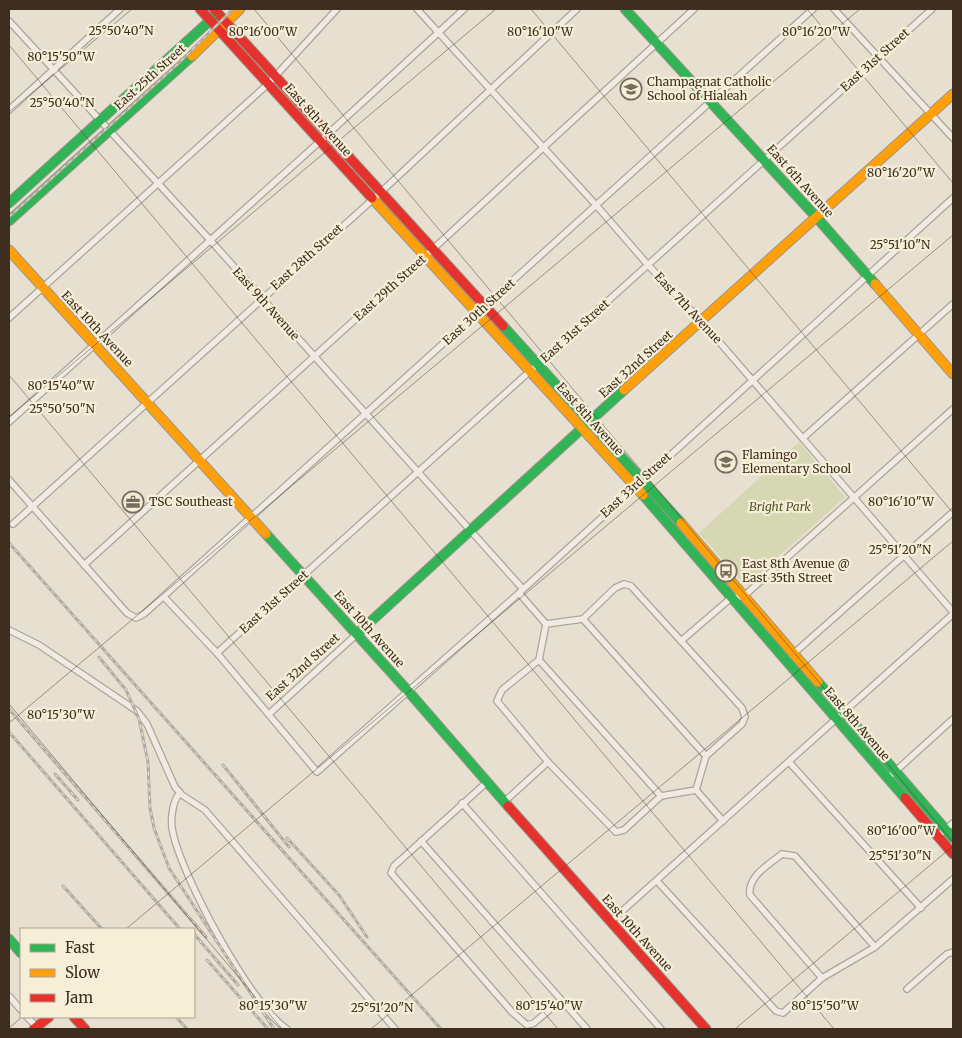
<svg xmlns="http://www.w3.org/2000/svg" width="962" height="1038" font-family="Merriweather,serif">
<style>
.green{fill:#d6d7b3}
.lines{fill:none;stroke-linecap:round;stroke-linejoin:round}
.street-casing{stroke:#ada599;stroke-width:8}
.fast-casing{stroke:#9c958a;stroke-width:11}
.slow-casing{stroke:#9c958a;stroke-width:11}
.jam-casing{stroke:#9c958a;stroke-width:11}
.street{stroke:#efebe3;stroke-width:5.5}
.fast{stroke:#30b455;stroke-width:9}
.slow{stroke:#ff9f0a;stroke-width:9}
.jam{stroke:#e5322d;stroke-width:9}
.rail-casing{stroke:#afaaa2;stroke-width:3}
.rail{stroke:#f7eed8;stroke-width:1;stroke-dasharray:4;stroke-linecap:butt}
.ticks{fill:none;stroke:#3d2e20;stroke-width:1;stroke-opacity:0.45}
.labels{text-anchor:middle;stroke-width:4.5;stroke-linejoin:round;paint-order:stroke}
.street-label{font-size:12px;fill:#3d2e20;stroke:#f7eed8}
.poi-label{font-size:12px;fill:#3d2e20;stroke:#f7eed8;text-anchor:start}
.park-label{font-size:12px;font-style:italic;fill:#4d5a26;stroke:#f7eed8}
.ticks-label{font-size:12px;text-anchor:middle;fill:#3d2e20;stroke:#f7eed8;stroke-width:4.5;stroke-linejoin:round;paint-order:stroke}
</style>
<rect width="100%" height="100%" fill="#e7e0d1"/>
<!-- green -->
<polygon class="green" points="799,442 845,497 748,584 744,584 699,533"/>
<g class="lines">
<!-- street casing -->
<g class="street-casing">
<g id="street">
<polyline points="417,9 596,205 648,265 702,322 953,612"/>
<polyline points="834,9 953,138"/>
<polyline points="9,21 211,241 522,588"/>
<polyline points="9,110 120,9"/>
<polyline points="9,318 268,84 337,9"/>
<polyline points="9,422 328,134 464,9"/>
<polyline points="803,438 953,304"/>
<polyline points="9,480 127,613 136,618 144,614 813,9"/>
<polyline points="13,524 381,192 577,9"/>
<polyline points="84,565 433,249 694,9"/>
<polygon points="624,584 631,586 742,708 745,717 742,724 706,756 696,790 661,796 624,830 616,832 548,762 497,701 502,690 539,660 546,624 583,619 615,588"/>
<polyline points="519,593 546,624"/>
<polyline points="164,597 217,653 317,772 519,593 953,198"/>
<polyline points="583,619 706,756"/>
<polyline points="9,630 39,645 137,711 147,724 175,787 182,795 205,810 395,1029"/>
<polyline points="681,641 731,598 744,596 953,409"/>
<polyline points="217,653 932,9"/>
<polyline points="792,655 953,512"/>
<polyline points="539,660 661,796"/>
<polyline points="269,714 357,634"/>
<polyline points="789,762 921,908"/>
<polyline points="888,778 953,719"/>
<polyline points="487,782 394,866 391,873 512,1012 527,1025 534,1023 561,1000"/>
<polyline points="696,790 723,821"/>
<path d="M180,793C172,801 170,822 173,833C182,876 251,1006 287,1029"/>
<polyline points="504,802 548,762"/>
<polyline points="462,803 661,1029"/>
<polyline points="938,836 953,823"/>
<polyline points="421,841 587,1029"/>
<polyline points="657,881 766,1000 776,1011 783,1013 822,978 875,947 953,879"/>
<polyline points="610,922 953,614"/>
<path d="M822,978L750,895C747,877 769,864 782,854L795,856L875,947"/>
<polyline points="907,989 947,954 953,952"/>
<polyline points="9,996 21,1010"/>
<polyline points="27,1017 37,1027"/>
</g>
</g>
<!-- fast casing -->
<g class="fast-casing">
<g id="fast">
<polyline points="625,9 818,219 875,284"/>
<polyline points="9,203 215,16"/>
<polyline points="9,221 192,56"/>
<polyline points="503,326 681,523"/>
<polyline points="643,495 905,798"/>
<polyline points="266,534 408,691 508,806"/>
<polyline points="357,634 624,390"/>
<polyline points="818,682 953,838"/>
<polyline points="9,939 21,953"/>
</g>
</g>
<!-- slow casing -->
<g class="slow-casing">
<g id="slow">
<polyline points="192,56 240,9"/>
<polyline points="372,198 643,495"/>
<polyline points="9,250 266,534"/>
<polyline points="875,284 953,374"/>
<polyline points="624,390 953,94"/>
<polyline points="681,523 818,682"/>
</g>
</g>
<!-- jam casing -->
<g class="jam-casing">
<g id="jam">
<polyline points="200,9 372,198"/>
<polyline points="214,9 503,326"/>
<polyline points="905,798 953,854"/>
<polyline points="508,806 706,1029"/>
<polyline points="74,1017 85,1029"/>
<polyline points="34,1029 49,1017"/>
</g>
</g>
<!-- street -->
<use href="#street" class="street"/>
<!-- fast -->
<use href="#fast" class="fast"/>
<!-- slow -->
<use href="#slow" class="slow"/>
<!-- jam -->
<use href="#jam" class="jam"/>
<!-- rail casing -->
<g class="rail-casing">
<g id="rail">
<polyline points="9,217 179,63 233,9"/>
<polyline points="9,543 441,1029"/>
<polyline points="99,657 126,690 139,719 148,762 150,808 154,828 169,868 274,1029"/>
<polyline points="9,709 206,937"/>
<polyline points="9,732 180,929"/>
<polyline points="223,765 289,847"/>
<polyline points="55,774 78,800"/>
<polyline points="287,838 339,895 367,937"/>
<polyline points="63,886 102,929"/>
<polyline points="194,934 238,985"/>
<polyline points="207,960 268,1029"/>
<polyline points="176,1017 187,1029"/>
</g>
</g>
<!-- rail -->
<use href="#rail" class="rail"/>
</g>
<!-- ticks -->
<path class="ticks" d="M254,9L953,842M531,9L953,513M807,9L953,183M9,45L834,1029M9,112L132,9M9,375L558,1029M9,417L496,9M9,704L282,1029M9,723L860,9M126,929L953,235M9,1028L22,1017M371,1029L953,541M735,1029L953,846"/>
<!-- icons -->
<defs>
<g id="school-ring" transform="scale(1.125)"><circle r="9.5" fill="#f7eed8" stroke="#786c5e" stroke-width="1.5"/><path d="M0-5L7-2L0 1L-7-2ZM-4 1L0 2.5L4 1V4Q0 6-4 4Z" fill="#786c5e"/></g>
<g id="office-ring" transform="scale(1.125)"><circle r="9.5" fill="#f7eed8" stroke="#786c5e" stroke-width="1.5"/><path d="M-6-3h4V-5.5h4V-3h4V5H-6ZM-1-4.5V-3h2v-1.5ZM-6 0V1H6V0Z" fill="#786c5e"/></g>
<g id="bus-ring" transform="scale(1.125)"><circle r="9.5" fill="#f7eed8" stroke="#786c5e" stroke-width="1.5"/><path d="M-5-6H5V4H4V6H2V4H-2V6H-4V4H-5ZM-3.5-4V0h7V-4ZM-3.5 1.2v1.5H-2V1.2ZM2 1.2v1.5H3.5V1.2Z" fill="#786c5e"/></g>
</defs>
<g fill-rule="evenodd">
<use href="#school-ring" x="631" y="89"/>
<use href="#school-ring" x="726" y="462"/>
<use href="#office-ring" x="133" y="502"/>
<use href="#bus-ring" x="726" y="571"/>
</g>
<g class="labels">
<!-- street labels -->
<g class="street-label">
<text transform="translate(875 60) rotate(-42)" y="4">East 31st Street</text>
<text transform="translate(150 77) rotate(-42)" y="4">East 25th Street</text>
<text transform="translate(318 120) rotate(48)" y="4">East 8th Avenue</text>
<text transform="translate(800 181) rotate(48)" y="4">East 6th Avenue</text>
<text transform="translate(307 257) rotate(-42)" y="4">East 28th Street</text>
<text transform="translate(390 288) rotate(-42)" y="4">East 29th Street</text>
<text transform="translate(266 304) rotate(48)" y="4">East 9th Avenue</text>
<text transform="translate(688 308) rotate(47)" y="4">East 7th Avenue</text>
<text transform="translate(479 312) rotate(-42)" y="4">East 30th Street</text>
<text transform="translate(97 329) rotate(47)" y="4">East 10th Avenue</text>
<text transform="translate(575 331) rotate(-42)" y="4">East 31st Street</text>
<text transform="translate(636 364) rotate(-42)" y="4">East 32nd Street</text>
<text transform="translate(590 419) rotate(48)" y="4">East 8th Avenue</text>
<text transform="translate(636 485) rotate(-42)" y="4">East 33rd Street</text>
<text transform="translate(274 602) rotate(-42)" y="4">East 31st Street</text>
<text transform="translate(369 629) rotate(48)" y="4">East 10th Avenue</text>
<text transform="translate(303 667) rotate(-42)" y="4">East 32nd Street</text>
<text transform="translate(857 724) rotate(49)" y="4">East 8th Avenue</text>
<text transform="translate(637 933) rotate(48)" y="4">East 10th Avenue</text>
</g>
<!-- poi labels -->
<g class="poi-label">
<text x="647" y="86">Champagnat Catholic<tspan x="647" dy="14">School of Hialeah</tspan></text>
<text x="742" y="459">Flamingo<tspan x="742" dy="14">Elementary School</tspan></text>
<text x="149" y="506">TSC Southeast</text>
<text x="742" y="568">East 8th Avenue @<tspan x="742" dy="14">East 35th Street</tspan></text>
</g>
<!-- park labels -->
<g class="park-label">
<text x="780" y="511">Bright Park</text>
</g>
</g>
<g class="ticks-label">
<text x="121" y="35">25°50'40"N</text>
<text x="540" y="36">80°16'10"W</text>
<text x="263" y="36">80°16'00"W</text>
<text x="816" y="36">80°16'20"W</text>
<text x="61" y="61">80°15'50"W</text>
<text x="62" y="107">25°50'40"N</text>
<text x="901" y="177">80°16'20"W</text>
<text x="900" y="249">25°51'10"N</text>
<text x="61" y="390">80°15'40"W</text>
<text x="62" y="413">25°50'50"N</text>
<text x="901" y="506">80°16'10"W</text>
<text x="900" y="554">25°51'20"N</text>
<text x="61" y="719">80°15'30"W</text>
<text x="901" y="835">80°16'00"W</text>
<text x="900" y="860">25°51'30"N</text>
<text x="273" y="1010">80°15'30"W</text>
<text x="549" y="1010">80°15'40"W</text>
<text x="825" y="1010">80°15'50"W</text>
<text x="382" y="1012">25°51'20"N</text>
</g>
<!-- border -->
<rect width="962" height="1038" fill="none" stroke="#3d2e20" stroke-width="20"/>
<!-- legend -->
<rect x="20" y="928" width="175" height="90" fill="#f7eed8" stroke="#ada18e"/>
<rect x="30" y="944" width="25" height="8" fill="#30b455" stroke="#ada18e"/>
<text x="65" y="953" font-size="15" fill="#3d2e20">Fast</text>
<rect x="30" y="969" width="25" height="8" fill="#ff9f0a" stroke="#ada18e"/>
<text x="65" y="978" font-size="15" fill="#3d2e20">Slow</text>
<rect x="30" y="994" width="25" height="8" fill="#e5322d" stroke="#ada18e"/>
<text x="65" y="1003" font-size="15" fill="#3d2e20">Jam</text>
</svg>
